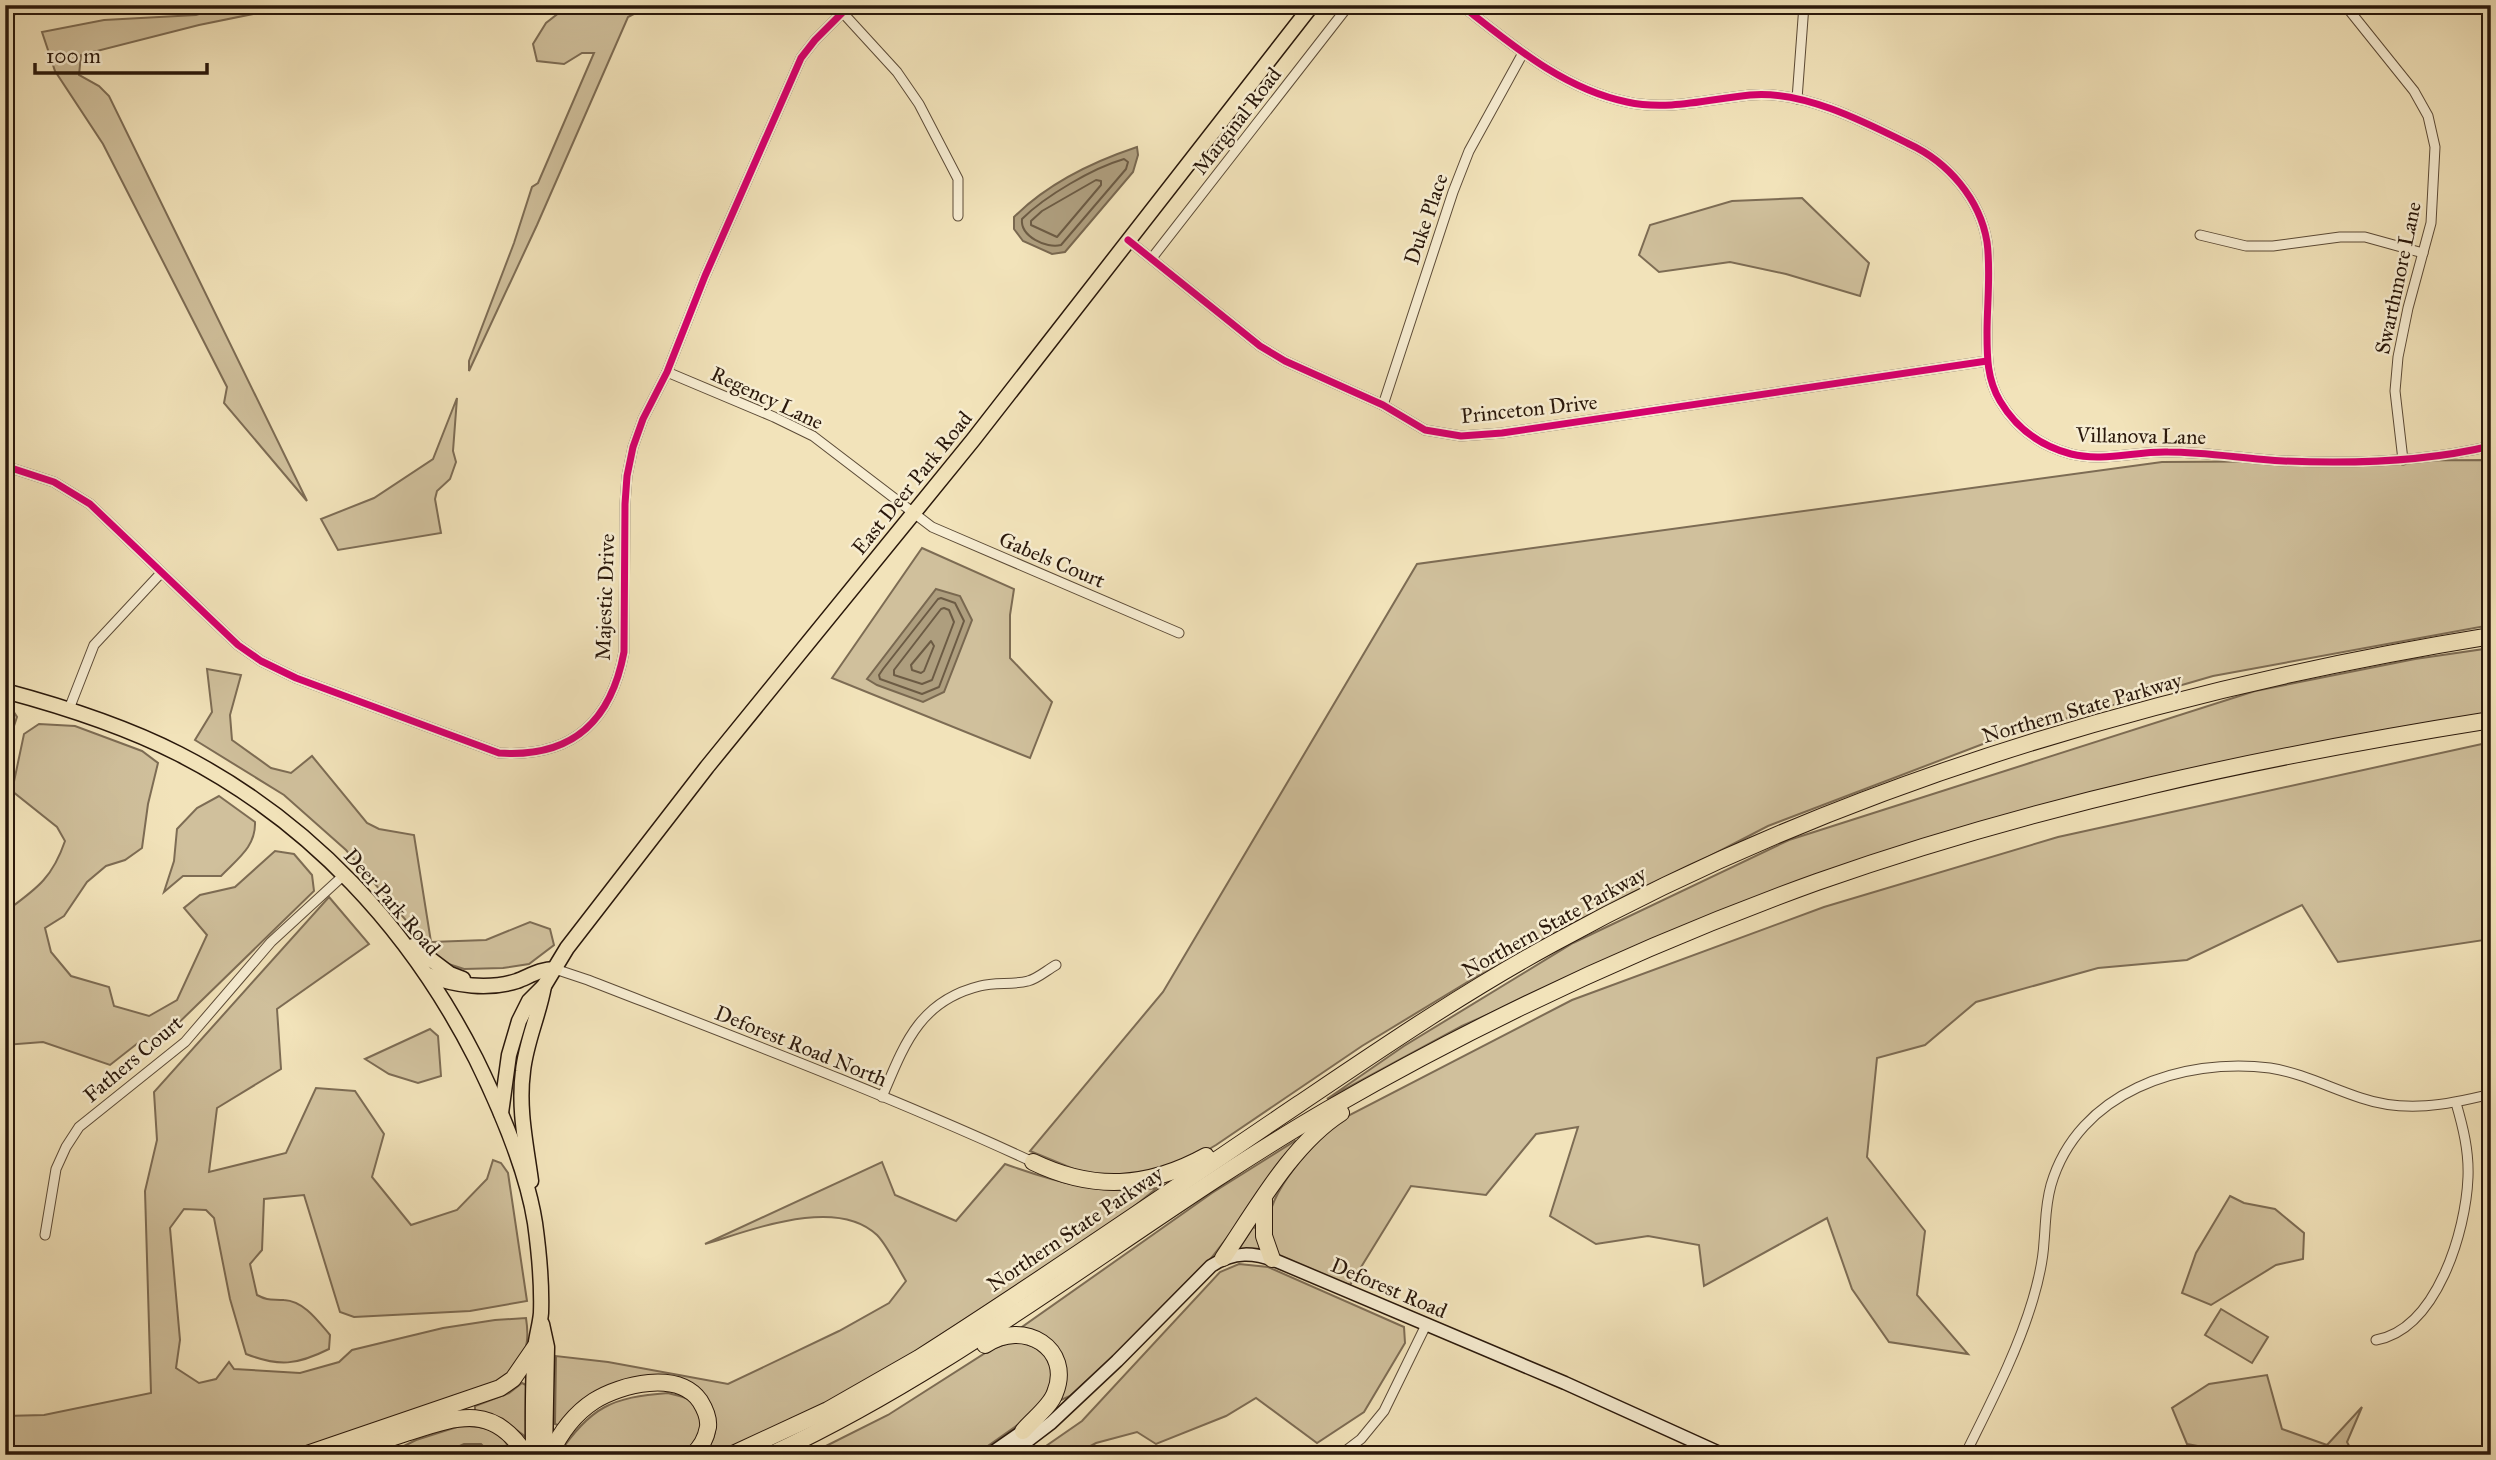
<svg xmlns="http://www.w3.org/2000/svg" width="2496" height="1460" font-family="'IM FELL Great Primer',serif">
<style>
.green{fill:#d0c09c;stroke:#7d6c54;stroke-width:2}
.water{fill:#ae9e7e;stroke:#796850;stroke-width:2}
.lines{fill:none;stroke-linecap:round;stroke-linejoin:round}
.shore{stroke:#6c5b44;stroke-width:2}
.street-casing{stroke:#5c4b37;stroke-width:11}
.secondary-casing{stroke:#2a180b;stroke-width:15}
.primary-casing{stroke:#2a180b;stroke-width:17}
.highway-casing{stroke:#2a180b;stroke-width:18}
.street{stroke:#f7edd2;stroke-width:9}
.secondary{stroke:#f7edd2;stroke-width:12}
.primary{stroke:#f2e3ba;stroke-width:14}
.highway{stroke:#f2e3ba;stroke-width:16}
.cycleway-casing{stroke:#f7edd2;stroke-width:11}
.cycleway{stroke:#d6006c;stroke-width:7}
.labels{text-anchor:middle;stroke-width:5;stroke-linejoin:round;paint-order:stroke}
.street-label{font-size:21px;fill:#2a180b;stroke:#f7edd2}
</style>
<rect width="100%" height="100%" fill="#f2e3ba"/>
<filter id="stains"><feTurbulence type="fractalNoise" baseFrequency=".00286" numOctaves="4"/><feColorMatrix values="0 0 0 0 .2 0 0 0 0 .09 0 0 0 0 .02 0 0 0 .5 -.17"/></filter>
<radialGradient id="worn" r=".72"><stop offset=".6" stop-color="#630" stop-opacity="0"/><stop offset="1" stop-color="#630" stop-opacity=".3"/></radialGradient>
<!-- green -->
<g class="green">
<polygon points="227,5 297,5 199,25 81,55 79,75 99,86 109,96 307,501 224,403 227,387 103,144 55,71 42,32 104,20 196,15"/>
<polygon points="569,5 651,5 628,17 537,225 469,371 469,361 514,243 532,187 538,183 594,53 582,53 564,64 537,61 533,44 546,23"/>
<polygon points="1802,198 1869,263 1860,296 1786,274 1730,262 1659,272 1639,255 1650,225 1732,201"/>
<polygon points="457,398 453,451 456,462 450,479 437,491 435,499 441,533 338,550 321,519 374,498 433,459"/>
<polygon points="2491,460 2491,625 2213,676 1996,739 1768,826 1474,978 1362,1046 1216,1145 1175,1169 1124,1179 1081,1172 1030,1151 1163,992 1417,564 2162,462"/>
<polygon points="922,548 1014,589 1010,615 1010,658 1052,702 1030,758 832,678"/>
<polygon points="2491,648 2491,715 2096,792 1609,960 1462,1026 1327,1099 1404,1046 1573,943 1789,840 2255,691 2415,659"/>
<polygon points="207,669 241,675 230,715 232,740 271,768 291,773 312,756 367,823 379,829 414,835 431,942 486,940 530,922 550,929 554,945 529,964 503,968 464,969 436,960 410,925 346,850 284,795 195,740 212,712"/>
<polygon points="5,707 12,709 17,717 5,753"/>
<path d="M39,724L75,726L142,751L158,763L148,804L142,848L125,860L106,866L87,882L64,916L45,928L51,952L71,976L109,987L114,1006L149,1016L177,1000L207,935L184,908L200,895L235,887L275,851L294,854L312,875L314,891L160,1041L155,1043L143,1039L110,1065L43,1042L5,1045V912C36,889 52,879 65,841L57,827L12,791L24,734Z"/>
<path d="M2491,742V939L2338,962L2302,905L2187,960L2098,968L1976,1002L1925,1045L1877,1058L1867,1157L1925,1231L1917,1295L1968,1354L1889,1342L1852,1289L1827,1218L1704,1286L1699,1245L1648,1236L1596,1244L1550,1216L1578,1127L1536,1134L1486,1195L1411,1186L1350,1285C1331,1278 1294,1269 1280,1256C1240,1216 1310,1148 1338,1121L1572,1000L1824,907L2058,837Z"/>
<path d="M219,796L255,822C256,847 237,859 221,876H183L164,892L174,861L177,829L197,808Z"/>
<path d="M329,897L369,944L277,1009L281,1069L217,1108L209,1172L286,1153L316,1088L355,1091L384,1134L372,1177L411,1225L457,1210L487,1179L493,1160L501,1163L508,1173L527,1301L470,1311L354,1317L340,1312L304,1195L264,1199L262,1250L250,1264L257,1295C268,1301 272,1299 284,1300C304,1301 318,1321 330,1335L329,1349C297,1365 279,1367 246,1354L230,1299L214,1218L206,1210L184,1209L170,1228L180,1340L176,1368L199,1383L216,1379L229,1362L234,1369L300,1373L339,1362L352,1350L443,1328L495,1320L526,1318C531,1350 523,1356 504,1381L286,1455H5V1416L44,1415L151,1393L145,1191L157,1140L154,1092Z"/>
<polygon points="430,1029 438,1036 441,1076 418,1083 389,1074 365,1059"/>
<polygon points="1295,1141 1298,1146 1202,1270 1148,1325 1070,1396 1061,1400 1065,1378 1022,1327 1212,1193"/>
<path d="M882,1162L895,1195L956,1221L1005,1164C1055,1182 1104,1196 1157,1188L1131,1209L967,1322L797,1421L715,1455L705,1454C722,1428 716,1421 704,1394L626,1384L559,1429L558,1425L555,1424L556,1356L608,1362L728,1384L839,1331L889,1303L906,1281C898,1268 887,1245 877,1235C836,1196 752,1230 705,1244Z"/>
<polygon points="2230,1196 2244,1203 2275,1209 2304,1233 2303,1259 2276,1265 2211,1305 2182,1293 2196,1253"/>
<polygon points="1253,1227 1258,1229 1260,1250 1239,1249"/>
<polygon points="1239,1264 1268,1267 1404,1327 1405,1343 1364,1412 1317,1443 1256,1398 1226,1416 1156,1444 1137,1432 1096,1443 1074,1455 1033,1455 1082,1421 1220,1272"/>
<polygon points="2221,1309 2268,1337 2252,1363 2205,1335"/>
<polygon points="1013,1341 1025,1343 1036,1348 1045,1356 1051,1367 1053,1378 1039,1410 975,1455 808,1455 888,1415 990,1350"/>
<polygon points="2267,1375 2282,1429 2327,1445 2362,1407 2347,1442 2354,1455 2246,1455 2187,1444 2172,1408 2209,1384"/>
<polygon points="522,1383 526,1385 527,1391 526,1437 515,1429 475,1412 475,1406 509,1393"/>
<path d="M668,1393C674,1395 684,1396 689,1400C713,1416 703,1442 684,1455L676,1452L672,1455H558C590,1407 612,1397 668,1393Z"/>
<path d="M460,1426C482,1426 506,1428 510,1455H386L416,1440Z"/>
</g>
<!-- water -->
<g class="water">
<path d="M1137,147L1138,155L1133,172L1065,252L1052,254L1023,241L1014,229V217C1047,184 1092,162 1137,147Z"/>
<polygon points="936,589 960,596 972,620 944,692 923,702 877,685 867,679"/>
<polygon points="464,1444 481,1444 489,1452 488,1455 440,1455"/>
</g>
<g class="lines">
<!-- shore -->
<g class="shore">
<path d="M1124,159L1128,162L1126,169L1061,245C1046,249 1020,236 1022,219C1045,196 1093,168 1124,159Z"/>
<polygon points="1096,180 1101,181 1101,185 1057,237 1031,225 1031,221 1042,211"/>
<polygon points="941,598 955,603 964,621 939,687 922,694 880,679 879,675 883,669 938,599"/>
<polygon points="944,608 949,610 954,622 932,680 922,684 894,675 894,670 941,609"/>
<polygon points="931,641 934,646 924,671 921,673 912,670 911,665"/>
</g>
<!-- street casing -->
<g class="street-casing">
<g id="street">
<path d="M1461,5C1511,44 1563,89 1627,102C1668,111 1709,99 1750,95C1802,90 1863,121 1909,144C1948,162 1980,199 1987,242C1991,271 1987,303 1987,333C1987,357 1987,379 2000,401C2016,428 2041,446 2071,454C2103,462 2136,451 2168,452C2207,452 2245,459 2284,461C2353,464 2424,462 2491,446"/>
<polyline points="2345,5 2414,91 2428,116 2435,147 2431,223 2408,308 2398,357 2395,391 2403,460"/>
<polyline points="843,13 897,72 919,104 958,179 958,216"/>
<polyline points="1797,99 1804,5"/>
<polyline points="2200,235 2246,246 2273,246 2340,237 2365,237 2423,253"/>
<polyline points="1128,240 1260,346 1285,361 1383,405 1425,430 1461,436 1502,433 1987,361"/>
<polyline points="1152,258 1349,5"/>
<polyline points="667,372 774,417 813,436 932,527 1179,633"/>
<polyline points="1383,405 1453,192 1469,151 1523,53"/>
<path d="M5,466L54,482L90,504L238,645L261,661L296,678L499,753C573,758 611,721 624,652L625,504L627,476L633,447L643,419L667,372L705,276L801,58L815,40L850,5"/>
<polyline points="69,709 94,645 161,573"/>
<path d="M555,969L588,980C737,1038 888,1095 1033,1162"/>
<path d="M882,1097C904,1045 919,1001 980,986C995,982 1013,985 1028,981C1037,979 1047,970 1056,965"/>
<polyline points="45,1235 56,1169 66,1147 79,1127 185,1042 271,942 345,874"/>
<path d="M2376,1340C2437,1329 2466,1231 2468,1177C2469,1151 2463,1127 2456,1103"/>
<polyline points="1340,1455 1361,1439 1384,1411 1426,1325"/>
<path d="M1965,1455C1990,1404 2017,1353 2033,1299C2038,1282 2043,1261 2044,1242C2046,1220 2045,1207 2051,1185C2078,1092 2182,1057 2270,1068C2302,1073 2330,1088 2361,1098C2405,1113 2447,1105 2491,1094"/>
</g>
</g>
<!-- secondary casing -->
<g class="secondary-casing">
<g id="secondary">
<polyline points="989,1455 1029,1427"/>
<path d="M1009,1455L1051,1423L1117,1361L1211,1266C1234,1251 1254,1252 1279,1262L1565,1383L1724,1455"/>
</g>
</g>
<!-- primary casing -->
<g class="primary-casing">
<g id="primary">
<polyline points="5,8 25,5"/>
<path d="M5,691C65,707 124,726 179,754C310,821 410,929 476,1059C499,1106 527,1172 535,1223C539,1252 542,1284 541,1313C540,1325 536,1337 535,1349C532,1384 533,1420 533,1455"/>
<polyline points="413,946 450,974 463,979"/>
<path d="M428,975C455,986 489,990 517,981C530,976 540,969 555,969"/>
<polyline points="501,1113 509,1055 519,1021 529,1001 544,986 567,948 707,767 973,440 1312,5"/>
<path d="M531,1181C526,1144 518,1108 523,1071C526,1042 539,1015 544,986"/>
<polyline points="542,1324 547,1347 545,1455"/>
</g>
</g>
<!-- highway casing -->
<g class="highway-casing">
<g id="highway">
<path d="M1033,1162C1093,1191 1148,1188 1206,1156"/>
<polyline points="1264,1200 1264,1236 1272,1259"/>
<path d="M1223,1258C1256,1210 1291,1145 1341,1113"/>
<path d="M985,1345C1024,1318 1073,1349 1055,1393C1050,1407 1033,1419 1023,1431"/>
<polyline points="304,1455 500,1388 513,1379 535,1347"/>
<path d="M344,1455C364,1445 386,1440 406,1433C456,1417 493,1402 526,1455"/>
<path d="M550,1455C560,1433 574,1414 594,1401C621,1384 678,1370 700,1401C705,1409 709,1418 708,1427C706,1438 701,1448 692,1455"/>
<path d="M731,1455L828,1410L919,1358C1048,1276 1173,1189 1299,1104C1382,1048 1464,992 1552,944C1842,784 2164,689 2491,636"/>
<path d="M770,1455C969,1363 1138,1220 1327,1110C1483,1020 1648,943 1817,882C2035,805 2263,756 2491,720"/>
</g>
</g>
<!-- street -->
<use href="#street" class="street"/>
<!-- secondary -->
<use href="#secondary" class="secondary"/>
<!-- primary -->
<use href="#primary" class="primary"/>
<!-- highway -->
<use href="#highway" class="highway"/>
<!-- cycleway casing -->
<g class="cycleway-casing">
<g id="cycleway">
<path d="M1461,5C1511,44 1563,89 1627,102C1668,111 1709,99 1750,95C1802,90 1863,121 1909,144C1948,162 1980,199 1987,242C1991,271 1987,303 1987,333C1987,357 1987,379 2000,401C2016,428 2041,446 2071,454C2103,462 2136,451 2168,452C2207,452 2245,459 2284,461C2353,464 2424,462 2491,446"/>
<polyline points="1128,240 1260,346 1285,361 1383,405 1425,430 1461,436 1502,433 1987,361"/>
<path d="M5,466L54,482L90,504L238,645L261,661L296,678L499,753C573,758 611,721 624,652L625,504L627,476L633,447L643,419L667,372L705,276L801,58L815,40L850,5"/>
</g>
</g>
<!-- cycleway -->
<use href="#cycleway" class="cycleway"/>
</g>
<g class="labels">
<!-- street labels -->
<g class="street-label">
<text transform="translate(1237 121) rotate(-52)" y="7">Marginal Road</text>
<text transform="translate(1426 219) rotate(-71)" y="7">Duke Place</text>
<text transform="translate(2398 278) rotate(-78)" y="7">Swarthmore Lane</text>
<text transform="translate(767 398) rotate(25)" y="7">Regency Lane</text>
<text transform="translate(1529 409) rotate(-6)" y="7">Princeton Drive</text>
<text transform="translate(2141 436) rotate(1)" y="7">Villanova Lane</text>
<text transform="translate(912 483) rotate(-51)" y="7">East Deer Park Road</text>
<text transform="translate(1052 560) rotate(23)" y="7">Gabels Court</text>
<text transform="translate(605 597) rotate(-88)" y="7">Majestic Drive</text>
<text transform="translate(2082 708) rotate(-16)" y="7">Northern State Parkway</text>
<text transform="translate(392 902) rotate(49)" y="7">Deer Park Road</text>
<text transform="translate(1554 922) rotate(-29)" y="7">Northern State Parkway</text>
<text transform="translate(801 1046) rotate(22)" y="7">Deforest Road North</text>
<text transform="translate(133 1059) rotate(-40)" y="7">Fathers Court</text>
<text transform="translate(1075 1229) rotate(-34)" y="7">Northern State Parkway</text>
<text transform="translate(1389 1288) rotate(23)" y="7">Deforest Road</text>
</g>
</g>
<!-- margin -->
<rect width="2496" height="1460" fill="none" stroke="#f2e3ba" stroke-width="28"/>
<rect x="7" y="7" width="2482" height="1446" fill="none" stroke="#2a180b" stroke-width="3.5"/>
<rect x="14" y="14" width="2468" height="1432" fill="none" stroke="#2a180b" stroke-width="2"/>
<!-- scale -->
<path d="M35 63v10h172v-10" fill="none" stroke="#2a180b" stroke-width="3.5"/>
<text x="46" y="63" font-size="21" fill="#2a180b" stroke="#f7edd2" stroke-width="5" paint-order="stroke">100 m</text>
<rect width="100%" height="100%" filter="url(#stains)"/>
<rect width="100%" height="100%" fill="url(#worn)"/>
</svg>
